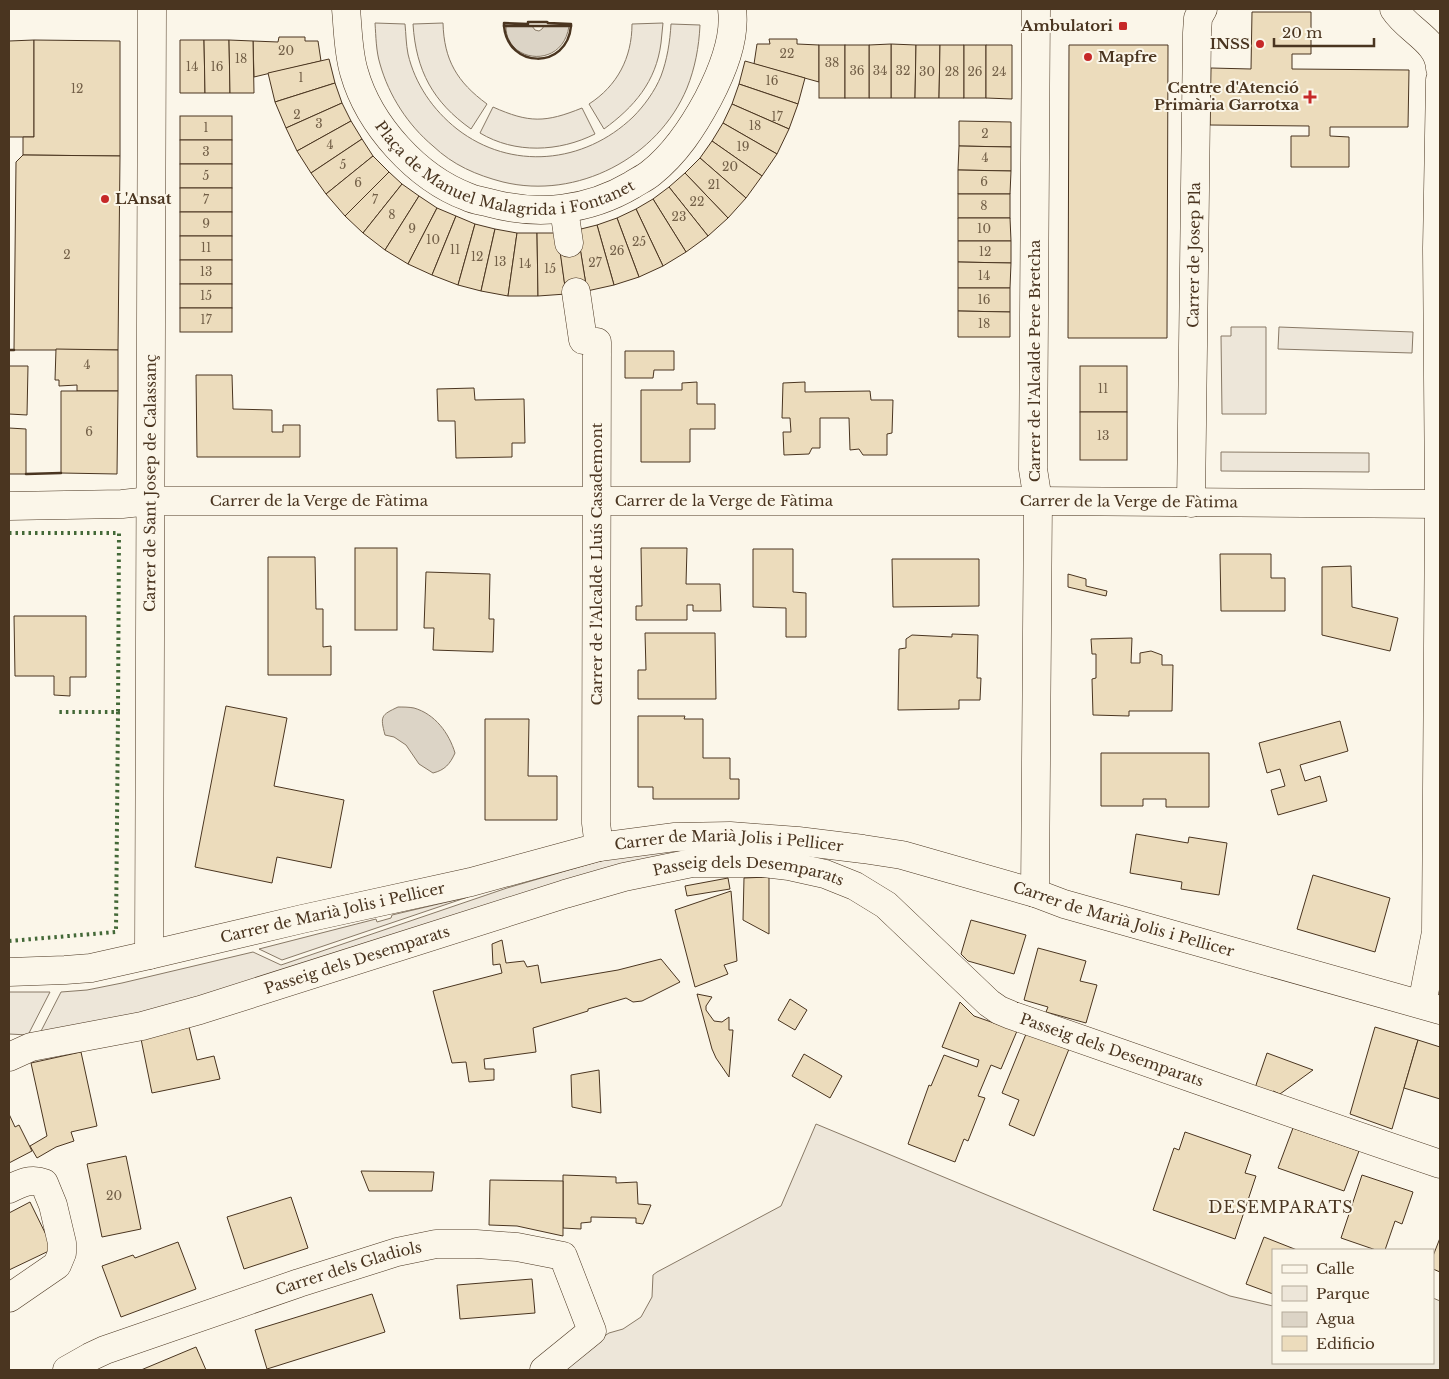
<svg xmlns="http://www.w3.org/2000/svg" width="1449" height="1379" font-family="'Libre Baskerville',serif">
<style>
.green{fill:#ede6d9;stroke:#887966}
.water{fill:#dcd4c6;stroke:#887966}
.building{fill:#ecdcbc;stroke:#4a3520}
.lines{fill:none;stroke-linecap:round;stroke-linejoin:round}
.minor-casing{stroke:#4a3520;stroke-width:29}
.minor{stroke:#fbf6e9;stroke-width:28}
.hedge{stroke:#436837;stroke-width:4;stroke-dasharray:2.5 4;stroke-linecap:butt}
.wall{stroke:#4a3520;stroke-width:2.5}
.poi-dot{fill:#c62828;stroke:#fbf6e9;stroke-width:2}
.labels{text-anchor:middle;stroke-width:4;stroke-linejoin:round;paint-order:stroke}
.number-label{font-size:12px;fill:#725f47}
.poi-label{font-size:15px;font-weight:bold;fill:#4a3520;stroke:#fbf6e9;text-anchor:end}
.street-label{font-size:15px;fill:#4a3520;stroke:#fbf6e9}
.neighbourhood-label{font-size:16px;letter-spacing:1px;fill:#4a3520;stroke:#fbf6e9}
</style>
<rect width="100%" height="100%" fill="#fbf6e9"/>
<!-- green -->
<g class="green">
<path d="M375,23L405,24C406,34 406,44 408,54C415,84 433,110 457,129C511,171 584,164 633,117C644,106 655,91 661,76C667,60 670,42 671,24L700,25C699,47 695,68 687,88C658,158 577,200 503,182C476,175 453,165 433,146C408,125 389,96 380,64C376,51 376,37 375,23Z"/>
<path d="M443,23C444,60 457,82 487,104L471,129C433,102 416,71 413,24Z"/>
<path d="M663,23C662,30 662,36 661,43C656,82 634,107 604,129L589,104C617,86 632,58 632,24Z"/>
<path d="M493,107C529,123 545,123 582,108L595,134C559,152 515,154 480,133Z"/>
<polygon points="1231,327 1266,327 1266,414 1222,414 1221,336 1231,336"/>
<polygon points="1279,327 1413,332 1412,353 1278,349"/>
<polygon points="1221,452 1369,453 1369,472 1221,471"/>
<polygon points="727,844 183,1005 39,1035 61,992 87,990 122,983 253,952 281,965 507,888 617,856"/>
<polygon points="468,897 282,960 259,949 376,919 377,922 391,918 392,915"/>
<polygon points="9,992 50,992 28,1035 9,1034"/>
<polygon points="816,1124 1230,1296 1273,1306 1273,1363 1433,1363 1433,1298 1440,1301 1440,1370 560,1370 598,1340 609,1333 623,1329 641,1317 652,1297 653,1275 657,1272 781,1206"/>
</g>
<!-- water -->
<g class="water">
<path d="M506,26H532L535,30L539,31L542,29L544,26H569C563,70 505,63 506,26Z"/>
<path d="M398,707C403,707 409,707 414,708C435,714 449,733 455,753C450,764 445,770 433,773L419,764L406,745L394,737L385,735C380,716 381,715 398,707Z"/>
</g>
<!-- building -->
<g class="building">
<polygon points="1252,12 1311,12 1311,54 1292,54 1292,69 1409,70 1408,127 1330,127 1330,136 1349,137 1349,167 1291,167 1291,136 1309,136 1309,126 1210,125 1211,68 1251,69"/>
<polygon points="279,37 305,37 305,41 318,41 321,61 254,77 253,41 278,42"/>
<polygon points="769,39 797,39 797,44 819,45 819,82 754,64 757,44 770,44"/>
<polygon points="34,40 34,137 9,137 9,41"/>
<polygon points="34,40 120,41 120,156 23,155 23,137 34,137"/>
<polygon points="180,40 204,40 205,93 180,93"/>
<polygon points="204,40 229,40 230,93 205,93"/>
<polygon points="229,40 253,41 254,93 230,93"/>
<polygon points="891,44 916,45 915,98 891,98"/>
<polygon points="891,44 891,98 869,98 869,45"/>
<rect x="819" y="45" width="26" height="53"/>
<rect x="845" y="45" width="24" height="53"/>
<polygon points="916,45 940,45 939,98 915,98"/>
<polygon points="940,45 964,45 964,98 939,98"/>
<rect x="964" y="45" width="22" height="53"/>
<polygon points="986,45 1012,45 1012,99 986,98"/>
<polygon points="1069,45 1168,45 1167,338 1068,338"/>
<polygon points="329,59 335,83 275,102 268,73"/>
<polygon points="745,61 805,78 798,104 739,84"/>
<polygon points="335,83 342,103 286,128 275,102"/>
<polygon points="739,84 798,104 789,129 732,104"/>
<polygon points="342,103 351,121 297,151 286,128"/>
<polygon points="732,104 789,129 777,154 723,123"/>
<rect x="180" y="116" width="52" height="24"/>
<polygon points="351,121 362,139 311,173 297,151"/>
<polygon points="959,121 1011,122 1011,147 959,146"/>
<polygon points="723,123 777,154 762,176 712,141"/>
<polygon points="362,139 373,156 326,194 311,173"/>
<rect x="180" y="140" width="52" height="24"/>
<polygon points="712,141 762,176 746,198 700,158"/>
<polygon points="959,146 1011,147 1011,171 958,170"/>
<polygon points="23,155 120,156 118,350 14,350 16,162"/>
<polygon points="373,156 389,172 345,216 326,194"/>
<polygon points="700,158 746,198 728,218 685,173"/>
<rect x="180" y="164" width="52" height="24"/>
<polygon points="958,170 1011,171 1010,194 958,194"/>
<polygon points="389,172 402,184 363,233 345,216"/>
<polygon points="685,173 728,218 708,236 669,187"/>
<polygon points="402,184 419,196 385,250 363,233"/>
<polygon points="669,187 708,236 686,252 653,199"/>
<rect x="180" y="188" width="52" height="24"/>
<rect x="958" y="194" width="52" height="24"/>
<polygon points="419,196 437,208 408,264 385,250"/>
<polygon points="653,199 686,252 663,266 636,209"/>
<polygon points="437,208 456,216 432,275 408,264"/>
<polygon points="636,209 663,266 639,277 617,218"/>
<rect x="180" y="212" width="52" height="24"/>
<polygon points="456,216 475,224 458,285 432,275"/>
<polygon points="617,218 639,277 614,285 597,225"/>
<polygon points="958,218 1010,218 1011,241 958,241"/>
<polygon points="475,224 495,229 481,291 458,285"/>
<polygon points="597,225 614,285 587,291 577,230"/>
<polygon points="495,229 517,233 508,296 481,291"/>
<polygon points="517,233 537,233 538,296 508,296"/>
<polygon points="537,233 558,233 566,294 538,296"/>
<rect x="180" y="236" width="52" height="24"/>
<polygon points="579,241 587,291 566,294 559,244"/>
<polygon points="958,241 1011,241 1011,263 958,262"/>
<rect x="180" y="260" width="52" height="24"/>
<polygon points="958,262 1011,263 1010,288 958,288"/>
<rect x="180" y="284" width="52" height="24"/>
<polygon points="958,288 1010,288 1010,312 958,311"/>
<rect x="180" y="308" width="52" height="24"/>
<polygon points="958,311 1010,312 1010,337 958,337"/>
<polygon points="56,349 118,350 118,391 77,391 77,385 59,386 59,380 55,380"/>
<polygon points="625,351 674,351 674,370 654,370 653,378 625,378"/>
<polygon points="9,366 28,366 27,415 9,414"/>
<rect x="1080" y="366" width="47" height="46"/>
<polygon points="196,375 232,375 233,409 272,410 272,432 283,432 283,425 300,425 300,457 197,457"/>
<polygon points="697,382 697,404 715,404 715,429 690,429 690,462 641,462 641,390 682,390 682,383"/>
<polygon points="805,382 805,392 870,391 871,400 893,400 892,433 887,434 887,455 863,455 859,449 850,450 849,418 820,418 820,448 812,448 809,454 784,455 783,432 791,432 790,418 782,418 783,383"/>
<polygon points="474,388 475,400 524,399 525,443 512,443 512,457 456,458 455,421 438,421 437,389"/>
<polygon points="61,391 118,391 117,474 61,473"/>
<rect x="1080" y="412" width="47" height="48"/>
<polygon points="9,428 26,429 26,474 9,474"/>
<rect x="355" y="548" width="42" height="82"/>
<polygon points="641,548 687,548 686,584 720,584 721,611 693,611 693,605 687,605 687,620 636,620 636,606 642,606"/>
<polygon points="753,549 793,549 793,592 806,593 806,637 786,637 786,608 753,607"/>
<polygon points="1220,554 1271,554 1271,578 1285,578 1285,611 1221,611"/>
<polygon points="268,557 315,557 316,609 323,609 323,647 331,646 331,675 268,675"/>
<polygon points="892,559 979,559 979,606 893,607"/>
<polygon points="1351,566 1352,607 1398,618 1390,651 1322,635 1322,567"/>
<polygon points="426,572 490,574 489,619 494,619 493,652 433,650 434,628 424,628"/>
<polygon points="1068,574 1086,579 1086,586 1107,591 1106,596 1068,587"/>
<polygon points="14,616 86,616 86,677 70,677 70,696 54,695 54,676 15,676"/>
<polygon points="645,633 715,633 716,699 638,699 638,670 646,670"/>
<polygon points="952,634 978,635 977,678 981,678 980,700 959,700 959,709 898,710 899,649 906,648 906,639 912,635 952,637"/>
<polygon points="1132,638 1131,663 1140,663 1140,653 1151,651 1162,655 1162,665 1173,665 1172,711 1129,711 1129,716 1093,715 1092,679 1096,678 1096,654 1092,654 1091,639"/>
<polygon points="226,706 287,718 274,786 344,800 331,868 277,857 272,883 195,867"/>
<polygon points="638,716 685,716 684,719 703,719 703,758 730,758 730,779 739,779 739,799 653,799 653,787 638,787"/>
<polygon points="485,719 529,719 528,776 557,776 557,820 485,820"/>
<polygon points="1340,721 1348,751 1300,765 1305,781 1320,776 1327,801 1278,815 1271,790 1285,786 1280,769 1267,773 1259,743"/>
<polygon points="1101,753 1209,753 1209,807 1166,807 1166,799 1143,799 1143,806 1101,806"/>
<polygon points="1136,834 1188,843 1189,837 1227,843 1219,895 1181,889 1182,882 1130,873"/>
<polygon points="1313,875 1390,898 1375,952 1297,929"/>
<polygon points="769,877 769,934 743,920 744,878"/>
<polygon points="728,878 730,889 687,896 685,886"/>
<polygon points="731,891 737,961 724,965 728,974 695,987 675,910"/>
<polygon points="971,920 1026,935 1014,974 968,961 961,954"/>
<polygon points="502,940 506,963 524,961 527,967 538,965 541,983 618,970 661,959 680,982 642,1001 633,1002 626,998 588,1009 588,1011 533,1028 536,1052 484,1059 485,1069 494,1069 494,1080 469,1082 466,1062 452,1063 433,991 502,973 500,964 493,965 492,944"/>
<polygon points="1038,948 1086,961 1080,981 1097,985 1086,1023 1046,1012 1048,1007 1024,1000"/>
<polygon points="697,994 712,997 706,1006 706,1010 714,1021 722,1022 729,1017 729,1030 733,1030 729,1077 716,1058 712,1049"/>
<polygon points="790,999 807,1010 795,1030 778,1020"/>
<polygon points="960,1002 974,1016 1017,1031 1001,1069 991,1065 978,1096 985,1098 968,1141 964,1139 955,1162 908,1144 929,1085 931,1086 944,1055 977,1067 979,1060 942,1047"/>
<polygon points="189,1027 197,1060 214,1056 220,1079 152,1093 141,1039"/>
<polygon points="1375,1027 1418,1040 1392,1129 1350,1114"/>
<polygon points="1026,1034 1069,1049 1034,1136 1009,1125 1019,1100 1002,1093"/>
<polygon points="1418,1040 1440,1047 1440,1099 1404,1088"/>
<polygon points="81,1052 97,1126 71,1132 74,1141 56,1147 37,1158 30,1146 47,1136 31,1063"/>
<polygon points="1267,1053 1313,1070 1280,1094 1273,1091 1271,1094 1255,1088"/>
<polygon points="804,1054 842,1076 830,1098 792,1076"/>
<polygon points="599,1070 601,1113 572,1107 571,1075"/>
<polygon points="9,1114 15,1127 19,1125 32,1151 9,1163"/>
<polygon points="1293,1128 1359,1151 1344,1191 1278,1168"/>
<polygon points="1185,1132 1251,1155 1245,1173 1256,1176 1235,1239 1153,1210 1174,1148 1179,1150"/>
<polygon points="126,1156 141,1229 102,1237 87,1164"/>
<polygon points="361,1171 434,1172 432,1191 369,1191"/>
<polygon points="563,1175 616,1177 616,1183 637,1182 638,1204 651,1205 643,1224 636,1223 636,1218 591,1217 591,1222 581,1223 581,1229 563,1228"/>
<polygon points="1362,1175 1413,1192 1402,1224 1395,1221 1385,1250 1376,1250 1341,1238"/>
<polygon points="490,1180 563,1181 563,1236 517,1226 489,1225"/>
<polygon points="291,1197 308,1248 244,1269 227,1217"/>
<polygon points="30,1202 53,1249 9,1270 9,1213"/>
<polygon points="1264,1237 1297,1250 1273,1250 1273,1294 1246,1284"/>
<polygon points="1440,1238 1440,1272 1433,1269 1433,1256"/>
<polygon points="178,1242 196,1289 121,1317 102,1266 133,1255 135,1258"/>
<polygon points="532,1279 535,1313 460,1319 457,1285"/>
<polygon points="372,1294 385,1332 267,1369 255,1330"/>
<polygon points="196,1347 206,1370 141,1370"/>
</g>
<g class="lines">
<!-- minor casing -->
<g class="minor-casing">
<g id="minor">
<path id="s1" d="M346,9C348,30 348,52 354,72C369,125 417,178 468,197C474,200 482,201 490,203C538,216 588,211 632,185C638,181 645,178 651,173C676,153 693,127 708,99C722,72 736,39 732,9"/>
<path d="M1394,9C1408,31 1439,41 1440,68"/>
<polyline points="564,209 569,243"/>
<polyline points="576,292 583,340 597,342 596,823 599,847"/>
<path id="s2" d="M1191,503L1197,33L1198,18L1203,9"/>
<path id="s3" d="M9,506L122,504L150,501H1038L1439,504"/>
<polyline points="1035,893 1038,501 1033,469 1036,9"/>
<path id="s4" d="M149,955L152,9"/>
<path id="s5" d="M9,972L65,970L91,968L149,955L302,919L471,882L599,847L675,837L730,836L798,841L863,849L902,855L1035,893L1064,904L1440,1010"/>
<polyline points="1422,1004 1436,932 1439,504 1437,248 1440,80"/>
<path id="s6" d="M9,1057L31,1047L142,1026L200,1010L565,894L624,877L692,863H763L789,866L825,874L855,886L886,905L989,1003L999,1010L1011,1015C1154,1064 1297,1116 1440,1164"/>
<path d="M9,1189C21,1183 31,1178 44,1183L53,1205L62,1243V1253L57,1265L9,1298"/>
<path id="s7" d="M67,1370L90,1357L105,1350L299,1283L397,1252L436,1244H476L517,1247L563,1256L592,1331L544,1370"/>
</g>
</g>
<!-- minor -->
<use href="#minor" class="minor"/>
<!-- hedge -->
<g class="hedge">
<polyline points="9,533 119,533 118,712"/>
<polyline points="9,941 116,932 118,712 56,712"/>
</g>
<!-- wall -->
<g class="wall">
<polygon points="528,22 547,22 548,23 571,24 571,26 504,26 504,23 528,24"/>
<path d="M504,26C508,69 567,70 571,26"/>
<polyline points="9,350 14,350"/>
<polyline points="26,474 61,473"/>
</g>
</g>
<!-- markers -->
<g class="poi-dot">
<rect x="1118" y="21" width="10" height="10" rx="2.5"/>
<circle cx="1260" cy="44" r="5"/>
<circle cx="1088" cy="57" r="5"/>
<path d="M1307.5 89.5h5v5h5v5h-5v5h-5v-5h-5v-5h5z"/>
<circle cx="105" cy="199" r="5"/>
</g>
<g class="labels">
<!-- number labels -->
<g class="number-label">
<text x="286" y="55">20</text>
<text x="787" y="58">22</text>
<text x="241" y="63">18</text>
<text x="832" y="67">38</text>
<text x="192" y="71">14</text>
<text x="217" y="71">16</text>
<text x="857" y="75">36</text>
<text x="880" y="75">34</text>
<text x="903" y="75">32</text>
<text x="927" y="76">30</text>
<text x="952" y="76">28</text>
<text x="975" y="76">26</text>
<text x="999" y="76">24</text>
<text x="301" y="82">1</text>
<text x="772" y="85">16</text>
<text x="77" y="93">12</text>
<text x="297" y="119">2</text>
<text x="777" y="121">17</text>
<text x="319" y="128">3</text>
<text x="755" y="130">18</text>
<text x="206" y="132">1</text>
<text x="985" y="138">2</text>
<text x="330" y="149">4</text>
<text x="743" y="151">19</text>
<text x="206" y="156">3</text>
<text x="985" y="162">4</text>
<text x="343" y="169">5</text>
<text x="730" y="171">20</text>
<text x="206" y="180">5</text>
<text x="984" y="186">6</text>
<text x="358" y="187">6</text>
<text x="714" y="189">21</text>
<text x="206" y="204">7</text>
<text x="375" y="204">7</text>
<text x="697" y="206">22</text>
<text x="984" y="210">8</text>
<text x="392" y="219">8</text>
<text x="679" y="221">23</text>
<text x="206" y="228">9</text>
<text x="412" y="233">9</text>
<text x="984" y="233">10</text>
<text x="433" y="244">10</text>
<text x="639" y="246">25</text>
<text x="206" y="252">11</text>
<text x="455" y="254">11</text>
<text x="617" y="255">26</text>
<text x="985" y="256">12</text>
<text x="67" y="259">2</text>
<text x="477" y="261">12</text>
<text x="500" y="266">13</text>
<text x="595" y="267">27</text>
<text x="525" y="268">14</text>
<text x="550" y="273">15</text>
<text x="206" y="276">13</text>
<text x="984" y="280">14</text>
<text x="206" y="300">15</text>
<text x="984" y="304">16</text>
<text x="206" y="324">17</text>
<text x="984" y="328">18</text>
<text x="87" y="369">4</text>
<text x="1103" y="393">11</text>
<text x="89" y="436">6</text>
<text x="1103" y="440">13</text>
<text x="114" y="1200">20</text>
</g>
<!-- poi labels -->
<g class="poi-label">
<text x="1113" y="31">Ambulatori</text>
<text x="1250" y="49">INSS</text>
<text x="1098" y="62" text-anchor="start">Mapfre</text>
<text x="1299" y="93">Centre d'Atenció<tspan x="1299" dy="17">Primària Garrotxa</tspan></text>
<text x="115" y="204" text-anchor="start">L'Ansat</text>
</g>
<!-- street labels -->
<g class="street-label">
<text dy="5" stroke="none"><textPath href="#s1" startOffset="265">Plaça de Manuel Malagrida i Fontanet</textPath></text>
<text dy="5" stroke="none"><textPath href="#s2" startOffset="248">Carrer de Josep Pla</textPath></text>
<text transform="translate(1035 361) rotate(-90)" y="5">Carrer de l'Alcalde Pere Bretcha</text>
<text dy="5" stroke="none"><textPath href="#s4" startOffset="472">Carrer de Sant Josep de Calassanç</textPath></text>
<text dy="5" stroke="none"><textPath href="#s3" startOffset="310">Carrer de la Verge de Fàtima</textPath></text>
<text dy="5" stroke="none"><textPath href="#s3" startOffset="715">Carrer de la Verge de Fàtima</textPath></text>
<text dy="5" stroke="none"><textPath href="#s3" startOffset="1120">Carrer de la Verge de Fàtima</textPath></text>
<text transform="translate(597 564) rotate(-90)" y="5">Carrer de l'Alcalde Lluís Casademont</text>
<text dy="5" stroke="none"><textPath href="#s5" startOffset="735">Carrer de Marià Jolis i Pellicer</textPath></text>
<text dy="5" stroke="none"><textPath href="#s6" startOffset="768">Passeig dels Desemparats</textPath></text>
<text dy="5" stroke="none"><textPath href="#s5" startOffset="330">Carrer de Marià Jolis i Pellicer</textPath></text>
<text dy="5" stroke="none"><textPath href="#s5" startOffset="1140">Carrer de Marià Jolis i Pellicer</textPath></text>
<text dy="5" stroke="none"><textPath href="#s6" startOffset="362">Passeig dels Desemparats</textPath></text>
<text dy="5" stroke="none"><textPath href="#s6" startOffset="1188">Passeig dels Desemparats</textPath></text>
<text dy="5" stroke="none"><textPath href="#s7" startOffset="300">Carrer dels Gladiols</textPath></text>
</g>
<!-- neighbourhood labels -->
<g class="neighbourhood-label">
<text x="1281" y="1213">DESEMPARATS</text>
</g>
</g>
<!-- border -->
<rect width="1449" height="1379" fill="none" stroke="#4a3520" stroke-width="20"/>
<!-- legend -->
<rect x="1272" y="1249" width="162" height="115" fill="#fbf6e9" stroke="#b4a999"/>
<rect x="1282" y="1265" width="25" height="8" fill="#fbf6e9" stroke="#b4a999"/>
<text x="1316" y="1274" font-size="15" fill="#4a3520">Calle</text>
<rect x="1282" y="1286" width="25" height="15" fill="#ede6d9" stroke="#b4a999"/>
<text x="1316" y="1299" font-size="15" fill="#4a3520">Parque</text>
<rect x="1282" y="1312" width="25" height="15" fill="#dcd4c6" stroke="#b4a999"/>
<text x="1316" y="1324" font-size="15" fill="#4a3520">Agua</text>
<rect x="1282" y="1336" width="25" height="15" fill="#ecdcbc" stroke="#b4a999"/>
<text x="1316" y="1349" font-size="15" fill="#4a3520">Edificio</text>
<!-- scale -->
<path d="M1274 38v8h100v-8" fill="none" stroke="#4a3520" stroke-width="2.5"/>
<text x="1282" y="38" font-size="15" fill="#4a3520" stroke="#fbf6e9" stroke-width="4" paint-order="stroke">20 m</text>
</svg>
